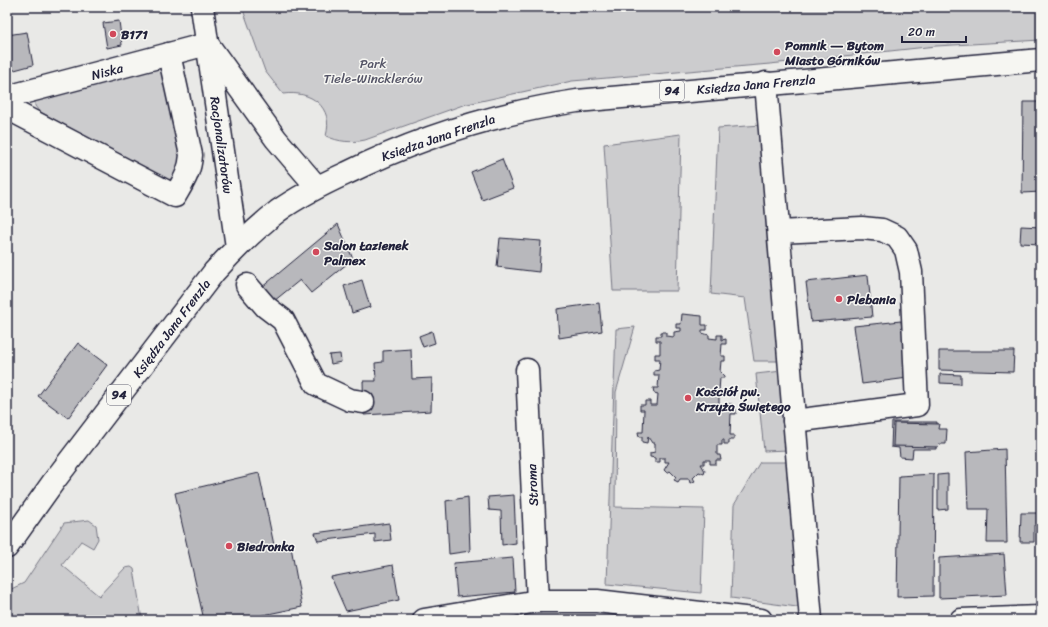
<svg xmlns="http://www.w3.org/2000/svg" width="1048" height="627" font-family="Sriracha,sans-serif">
<style>
.green{fill:#ccccce;stroke:#777784}
.building{fill:#b8b8bc;stroke:#22223b}
.lines{fill:none;stroke-linecap:round;stroke-linejoin:round}
.minor-casing{stroke:#22223b;stroke-width:25}
.major-casing{stroke:#22223b;stroke-width:25}
.minor{stroke:#f6f6f2;stroke-width:22}
.major{stroke:#f6f6f2;stroke-width:22}
.poi-dot{fill:#d1495b;stroke:#f6f6f2;stroke-width:1.5}
.labels{text-anchor:middle;stroke-width:3;stroke-linejoin:round;paint-order:stroke}
.shield{fill:#f6f6f2;stroke:#626272;stroke-width:1}
.shield-label{font-size:12px;font-weight:bold;fill:#22223b}
.poi-label{font-size:13px;font-weight:bold;fill:#22223b;stroke:#f6f6f2;text-anchor:start}
.park-label{font-size:13px;fill:#555567;stroke:#f6f6f2}
.street-label{font-size:13px;fill:#22223b;stroke:#f6f6f2}
</style>
<rect width="100%" height="100%" fill="#e9e9e7"/>
<filter id="ink" filterUnits="userSpaceOnUse"><feTurbulence type="fractalNoise" baseFrequency=".025" numOctaves="2"/><feDisplacementMap in="SourceGraphic" scale="8" xChannelSelector="R" yChannelSelector="G"/><feConvolveMatrix kernelMatrix="1 2 1 2 8 2 1 2 1" color-interpolation-filters="sRGB"/></filter>
<g filter="url(#ink)">
<!-- green -->
<g class="green">
<path d="M242,7H1041V40L936,46L770,64L572,81L463,105L365,140C351,143 339,142 326,136C334,107 311,90 283,94L265,71Z"/>
<polygon points="162,67 185,152 175,177 168,180 163,179 39,111 35,106 35,99"/>
<polygon points="762,125 781,361 754,361 745,298 711,294 718,128"/>
<polygon points="681,134 677,291 613,291 604,144"/>
<polygon points="635,327 616,392 615,507 704,509 701,593 607,584 616,329"/>
<polygon points="782,371 788,450 764,451 756,374"/>
<polygon points="760,462 789,462 804,608 731,598 734,505"/>
<polygon points="89,520 96,525 98,539 93,548 81,541 62,565 99,596 125,568 131,567 134,569 142,620 7,620 7,591 24,583 64,523"/>
</g>
<!-- building -->
<g class="building">
<polygon points="119,21 122,45 107,48 103,23"/>
<polygon points="27,32 33,65 7,72 7,35"/>
<polygon points="1023,102 1041,102 1041,192 1022,193"/>
<polygon points="502,159 513,188 482,200 471,172"/>
<polygon points="338,224 353,259 311,293 300,280 274,301 261,288"/>
<polygon points="1021,226 1041,227 1041,244 1020,243"/>
<polygon points="500,238 541,241 539,272 497,267"/>
<polygon points="868,275 872,317 811,322 806,282"/>
<polygon points="362,280 370,307 352,313 344,286"/>
<polygon points="599,303 602,331 559,338 557,309"/>
<polygon points="682,314 702,316 702,325 707,325 707,330 702,330 702,333 709,335 709,338 717,339 717,335 722,335 722,340 726,339 726,344 722,344 721,356 725,356 725,361 721,361 720,372 724,376 724,378 720,378 719,391 724,391 723,396 719,396 719,408 726,408 726,404 732,404 732,409 736,409 736,414 731,414 730,435 734,435 734,440 729,440 729,444 724,444 724,440 722,440 722,445 717,445 717,455 720,455 721,460 716,460 716,464 710,464 710,460 704,460 704,464 701,464 705,471 704,474 699,472 693,478 695,481 690,483 689,479 680,479 678,482 674,480 676,477 670,471 667,473 664,470 669,462 665,462 665,458 660,458 660,462 655,462 655,458 650,457 650,453 655,452 655,443 652,443 648,437 647,443 642,442 642,437 639,437 638,432 643,432 644,410 640,410 640,405 645,405 645,401 650,401 650,405 657,405 658,394 654,393 653,388 658,388 659,375 654,375 654,371 659,370 660,359 655,359 655,354 660,354 660,341 656,341 656,336 661,336 661,332 666,332 666,336 674,337 674,332 681,331 681,328 676,328 676,324 681,324"/>
<polygon points="901,321 908,378 862,384 854,326"/>
<polygon points="432,331 435,343 423,347 419,336"/>
<polygon points="78,343 107,365 68,418 38,396"/>
<polygon points="411,349 412,379 432,378 431,411 364,415 363,381 376,381 375,363 383,362 383,351"/>
<polygon points="939,351 1014,351 1013,372 939,370"/>
<polygon points="340,354 341,362 331,364 329,355"/>
<polygon points="940,374 961,375 961,384 940,383"/>
<polygon points="892,422 937,422 936,449 913,449 912,458 900,457 899,448 891,447"/>
<polygon points="894,423 939,424 938,429 947,429 946,444 939,444 938,447 893,446"/>
<polygon points="1005,449 1007,543 987,543 988,509 968,509 966,452"/>
<polygon points="259,473 275,550 291,547 302,607 239,620 204,620 175,493"/>
<polygon points="934,474 933,596 897,597 899,476"/>
<polygon points="948,474 948,509 938,510 938,475"/>
<polygon points="514,495 516,543 502,545 501,511 489,510 488,497"/>
<polygon points="468,497 470,551 449,554 446,501"/>
<polygon points="1021,513 1041,513 1041,524 1034,525 1034,542 1020,542"/>
<polygon points="389,523 391,540 375,542 375,534 318,541 315,533"/>
<polygon points="1004,554 1007,595 939,598 939,558"/>
<polygon points="513,558 515,592 457,597 454,563"/>
<polygon points="393,565 399,600 346,611 331,577"/>
</g>
<g class="lines">
<!-- minor casing -->
<g class="minor-casing">
<g id="minor">
<polyline points="202,7 237,247"/>
<polyline points="209,46 276,139 317,187"/>
<polyline points="766,83 811,620"/>
<polyline points="7,97 207,44"/>
<path d="M7,108L175,196C183,182 190,172 191,155L169,54"/>
<polyline points="779,232 862,228 882,230 897,237 906,250 911,272 917,405 794,421"/>
<polyline points="247,285 266,307 283,320 316,384 350,400 363,402"/>
<polyline points="527,370 538,601"/>
<polyline points="424,620 538,601 597,601 761,620"/>
<polyline points="961,620 1041,617"/>
</g>
</g>
<!-- major casing -->
<g class="major-casing">
<path id="major" d="M7,547L54,481L214,272C234,250 255,229 278,211C299,196 323,184 347,173C420,137 497,113 577,101L1041,60"/>
</g>
<!-- minor -->
<use href="#minor" class="minor"/>
<!-- major -->
<use href="#major" class="major"/>
</g>
</g>
<!-- markers -->
<g class="poi-dot">
<circle cx="113" cy="34" r="4"/>
<circle cx="777" cy="52" r="4"/>
<circle cx="316" cy="252" r="4"/>
<circle cx="839" cy="299" r="4"/>
<circle cx="688" cy="398" r="4"/>
<circle cx="229" cy="546" r="4"/>
</g>
<g class="labels">
<!-- shield labels -->
<g class="shield">
<rect x="660" y="81" width="24" height="20" rx="3"/>
<rect x="107" y="385" width="24" height="20" rx="3"/>
</g>
<g class="shield-label">
<text x="672" y="95">94</text>
<text x="119" y="399">94</text>
</g>
<!-- poi labels -->
<g class="poi-label">
<text x="121" y="39">B171</text>
<text x="785" y="50">Pomnik — Bytom<tspan x="785" dy="15">Miasto Górników</tspan></text>
<text x="324" y="250">Salon Łazienek<tspan x="324" dy="15">Palmex</tspan></text>
<text x="847" y="304">Plebania</text>
<text x="696" y="396">Kościół pw.<tspan x="696" dy="15">Krzyża Świętego</tspan></text>
<text x="237" y="551">Biedronka</text>
</g>
<!-- park labels -->
<g class="park-label">
<text x="373" y="68">Park<tspan x="373" dy="15">Tiele-Wincklerów</tspan></text>
</g>
<!-- street labels -->
<g class="street-label">
<text transform="translate(107 71) rotate(-15)" y="5">Niska</text>
<text transform="translate(756 84) rotate(-5)" y="5">Księdza Jana Frenzla</text>
<text transform="translate(438 137) rotate(-19)" y="5">Księdza Jana Frenzla</text>
<text transform="translate(222 145) rotate(82)" y="5">Racjonalizatorów</text>
<text transform="translate(171 328) rotate(-53)" y="5">Księdza Jana Frenzla</text>
<text transform="translate(532 485) rotate(-93)" y="5">Stroma</text>
</g>
</g>
<!-- margin -->
<rect width="1048" height="627" fill="none" stroke="#f6f6f2" stroke-width="24"/>
<rect x="12" y="12" width="1024" height="603" fill="none" stroke="#22223b" stroke-width="1.5" filter="url(#ink)"/>
<!-- scale -->
<path d="M902 36v6h64v-6" fill="none" stroke="#22223b" stroke-width="2"/>
<text x="908" y="36" font-size="12" fill="#22223b" stroke="#f6f6f2" stroke-width="3" paint-order="stroke">20 m</text>
</svg>
